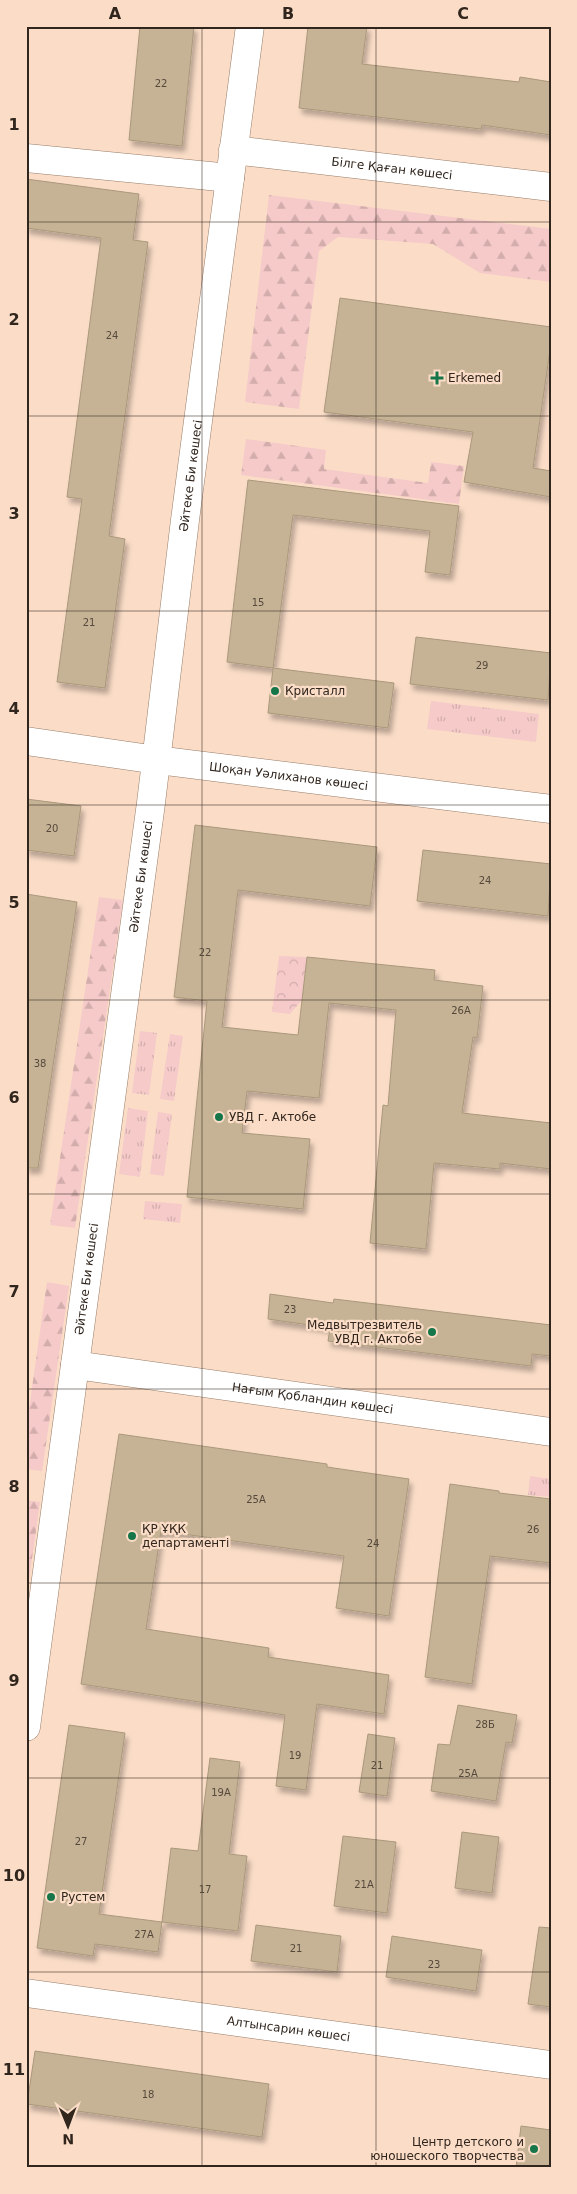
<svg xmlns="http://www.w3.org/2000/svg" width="577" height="2194" font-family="'DejaVu Sans',sans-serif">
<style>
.grass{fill:url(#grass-tufts)}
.forest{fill:url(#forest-firs)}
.park{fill:url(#park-crowns)}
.building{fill:#c6b396;stroke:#aa987c;filter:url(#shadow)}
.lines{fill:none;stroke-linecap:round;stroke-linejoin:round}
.minor-casing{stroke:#987d69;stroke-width:29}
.tertiary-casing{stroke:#987d69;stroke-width:29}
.minor{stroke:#fff;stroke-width:28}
.tertiary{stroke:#fff;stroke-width:28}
.grid{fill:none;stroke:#31261e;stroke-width:1;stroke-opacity:0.55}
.poi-dot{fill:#17754a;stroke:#fbddc7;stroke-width:2}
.labels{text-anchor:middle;stroke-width:4.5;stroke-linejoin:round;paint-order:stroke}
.number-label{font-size:10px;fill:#56493c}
.street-label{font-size:12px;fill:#31261e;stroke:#fbddc7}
.poi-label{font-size:12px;fill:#31261e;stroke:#fbddc7;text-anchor:start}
.neatline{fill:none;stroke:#31261e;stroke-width:2}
.grid-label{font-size:16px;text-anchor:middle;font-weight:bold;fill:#31261e}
</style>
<defs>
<pattern id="grass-tufts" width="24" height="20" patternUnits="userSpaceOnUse" patternTransform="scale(1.25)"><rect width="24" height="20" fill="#f5cac9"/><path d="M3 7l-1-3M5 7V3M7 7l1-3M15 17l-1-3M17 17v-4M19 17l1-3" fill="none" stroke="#d2adac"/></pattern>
<pattern id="forest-firs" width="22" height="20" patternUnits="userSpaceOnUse" patternTransform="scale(1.25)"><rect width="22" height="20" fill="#f5cac9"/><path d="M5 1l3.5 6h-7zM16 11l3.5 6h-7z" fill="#d2adac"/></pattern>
<pattern id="park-crowns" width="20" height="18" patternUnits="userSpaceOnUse" patternTransform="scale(1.25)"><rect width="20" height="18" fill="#f5cac9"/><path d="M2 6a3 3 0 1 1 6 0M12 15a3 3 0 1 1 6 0" fill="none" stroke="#d2adac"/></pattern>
<filter id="shadow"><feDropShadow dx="3" dy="5.5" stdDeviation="2.5" flood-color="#0004"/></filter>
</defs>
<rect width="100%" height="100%" fill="#fbddc7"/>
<!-- grass -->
<g class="grass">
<polygon points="431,701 539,714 536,742 427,729"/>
<polygon points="140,1031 157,1033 149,1095 132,1093"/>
<polygon points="170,1034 183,1036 174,1101 160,1099"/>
<polygon points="128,1108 148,1111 140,1177 119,1174"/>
<polygon points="158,1112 172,1114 164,1176 150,1174"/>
<polygon points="145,1201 182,1204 180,1223 143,1219"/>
<polygon points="530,1476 551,1479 551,1497 528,1495"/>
</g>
<!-- forest -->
<g class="forest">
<polygon points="269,195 551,229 551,282 480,273 433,244 338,237 319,251 299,409 245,402"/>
<polygon points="246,439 326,450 324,469 428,483 431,462 464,466 459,504 241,475"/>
<polygon points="99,897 123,900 75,1228 50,1225"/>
<polygon points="47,1282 69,1286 42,1471 26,1469 26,1430"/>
<polygon points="26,1500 40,1502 26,1601"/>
</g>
<!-- park -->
<polygon class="park" points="279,956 307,957 302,1000 290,1014 272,1012"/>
<!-- building -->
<g class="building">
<polygon points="140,26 194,26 182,146 129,140"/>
<polygon points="308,26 367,26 362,64 519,82 520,77 551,82 551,135 482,125 481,129 299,108"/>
<polygon points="26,179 139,194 133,240 148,242 109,536 125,539 105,688 57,682 82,499 67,497 101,238 26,228"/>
<polygon points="340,298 551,327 551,343 533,468 551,471 551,497 464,482 473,432 324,412"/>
<polygon points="248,480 459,506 450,575 425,572 430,531 293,515 273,668 227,662"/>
<polygon points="416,637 551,653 548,700 410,684"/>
<polygon points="273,668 394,683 388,728 268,713"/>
<polygon points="26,799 81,806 74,856 26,850"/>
<polygon points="195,825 377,847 370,906 238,890 222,1027 298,1035 307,957 435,970 434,980 483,986 477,1038 473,1037 462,1113 551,1123 551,1169 500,1163 500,1169 434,1163 426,1249 370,1243 383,1105 388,1106 396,1010 329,1003 319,1098 247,1091 242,1133 310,1139 303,1209 187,1197 207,1001 174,997"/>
<polygon points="423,850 551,864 548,916 417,901"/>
<polygon points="26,894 77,902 38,1168 26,1168"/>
<polygon points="270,1294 333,1303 334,1299 551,1325 551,1356 532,1354 531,1366 328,1341 330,1328 268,1319"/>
<polygon points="119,1434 327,1464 327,1467 409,1479 389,1616 336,1608 344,1556 161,1531 146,1629 269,1648 268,1657 389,1675 384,1714 317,1704 306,1790 276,1786 285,1715 81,1684"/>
<polygon points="450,1484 499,1491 499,1493 551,1499 551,1563 490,1556 472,1684 425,1677"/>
<polygon points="458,1705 517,1715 512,1743 506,1742 496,1801 431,1791 438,1744 450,1745"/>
<polygon points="69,1725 125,1733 99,1914 162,1922 158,1952 95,1944 93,1956 37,1948"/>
<polygon points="368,1734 395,1738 387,1796 359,1792"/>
<polygon points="210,1758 240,1762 229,1854 247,1856 238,1931 162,1922 171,1848 198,1851"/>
<polygon points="462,1832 499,1837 492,1893 455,1888"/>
<polygon points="343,1836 396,1842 387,1913 334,1906"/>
<polygon points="256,1925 341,1936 337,1972 251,1961"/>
<polygon points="539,1927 551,1928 551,2007 528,2004"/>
<polygon points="392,1936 482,1950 476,1991 386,1977"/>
<polygon points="35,2051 269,2084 262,2137 27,2104"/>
<polygon points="521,2126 551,2130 551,2168 516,2168"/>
</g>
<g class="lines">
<!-- minor casing -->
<g class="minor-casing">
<g id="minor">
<path id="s1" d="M233,150L551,187"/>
<polyline points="26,158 230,178"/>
<path id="s2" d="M75,1365L551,1432"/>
<path id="s3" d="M26,1993L551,2065"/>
</g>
</g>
<!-- tertiary casing -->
<g class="tertiary-casing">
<g id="tertiary">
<path id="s4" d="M26,741L157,760L551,809"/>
<path id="s5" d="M26,1727L151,803L185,520L250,26"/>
</g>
</g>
<!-- minor -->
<use href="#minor" class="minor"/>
<!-- tertiary -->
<use href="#tertiary" class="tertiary"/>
</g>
<!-- grid -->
<path class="grid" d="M202,26V2168M376,26V2168M26,222H551M26,416H551M26,611H551M26,805H551M26,1000H551M26,1194H551M26,1389H551M26,1583H551M26,1778H551M26,1972H551"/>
<!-- markers -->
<g class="poi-dot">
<path d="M434.5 370.5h5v5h5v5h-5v5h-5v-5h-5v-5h5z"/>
<circle cx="275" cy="691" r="5"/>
<circle cx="219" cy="1117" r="5"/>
<circle cx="432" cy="1332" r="5"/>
<circle cx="132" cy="1536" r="5"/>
<circle cx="51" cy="1897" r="5"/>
<circle cx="534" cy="2149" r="5"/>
</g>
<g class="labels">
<!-- number labels -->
<g class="number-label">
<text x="161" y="87">22</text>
<text x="112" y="339">24</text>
<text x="258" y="606">15</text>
<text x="89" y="626">21</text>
<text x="482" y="669">29</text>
<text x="52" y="832">20</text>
<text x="485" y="884">24</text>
<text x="205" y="956">22</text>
<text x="461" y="1014">26А</text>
<text x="40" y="1067">38</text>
<text x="290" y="1313">23</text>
<text x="256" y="1503">25А</text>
<text x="533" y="1533">26</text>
<text x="373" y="1547">24</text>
<text x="485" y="1728">28Б</text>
<text x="295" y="1759">19</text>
<text x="377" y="1769">21</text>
<text x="468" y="1777">25А</text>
<text x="221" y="1796">19А</text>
<text x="81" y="1845">27</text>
<text x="364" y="1888">21А</text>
<text x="205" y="1893">17</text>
<text x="144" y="1938">27А</text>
<text x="296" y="1952">21</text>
<text x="434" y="1968">23</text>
<text x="148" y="2098">18</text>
</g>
<!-- street labels -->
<g class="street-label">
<text dy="4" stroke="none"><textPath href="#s1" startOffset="160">Білге Қаған көшесі</textPath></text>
<text dy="4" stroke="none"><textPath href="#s5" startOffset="1262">Әйтеке Би көшесі</textPath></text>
<text dy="4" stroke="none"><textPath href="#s4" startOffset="265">Шоқан Уәлиханов көшесі</textPath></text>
<text dy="4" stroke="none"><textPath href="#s5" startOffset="858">Әйтеке Би көшесі</textPath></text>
<text dy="4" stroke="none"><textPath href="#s5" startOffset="452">Әйтеке Би көшесі</textPath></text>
<text dy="4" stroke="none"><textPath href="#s2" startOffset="240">Нағым Қобландин көшесі</textPath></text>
<text dy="4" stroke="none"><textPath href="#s3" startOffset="265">Алтынсарин көшесі</textPath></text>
</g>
<!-- poi labels -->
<g class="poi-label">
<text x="448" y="382">Erkemed</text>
<text x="285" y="695">Кристалл</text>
<text x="229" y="1121">УВД г. Актобе</text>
<text x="422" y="1329" text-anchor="end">Медвытрезвитель<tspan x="422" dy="14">УВД г. Актобе</tspan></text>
<text x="142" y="1533">ҚР ҰҚК<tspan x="142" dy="14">департаменті</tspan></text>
<text x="61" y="1901">Рустем</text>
<text x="524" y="2146" text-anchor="end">Центр детского и<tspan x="524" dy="14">юношеского творчества</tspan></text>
</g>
</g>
<!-- border -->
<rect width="577" height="2194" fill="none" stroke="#fbddc7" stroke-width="55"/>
<!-- north arrow -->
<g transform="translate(68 2126) rotate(179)" stroke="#fbddc7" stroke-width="4" paint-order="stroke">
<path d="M0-4L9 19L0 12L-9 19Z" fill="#31261e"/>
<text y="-8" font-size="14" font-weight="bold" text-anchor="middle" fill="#31261e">N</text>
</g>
<rect x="28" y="28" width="522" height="2138" class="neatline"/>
<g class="grid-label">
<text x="115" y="19">A</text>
<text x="288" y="19">B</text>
<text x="463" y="19">C</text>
<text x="14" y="130">1</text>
<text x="14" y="325">2</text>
<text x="14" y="519">3</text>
<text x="14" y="714">4</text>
<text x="14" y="908">5</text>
<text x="14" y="1103">6</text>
<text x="14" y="1297">7</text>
<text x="14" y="1492">8</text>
<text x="14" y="1686">9</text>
<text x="14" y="1881">10</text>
<text x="14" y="2075">11</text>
</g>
</svg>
